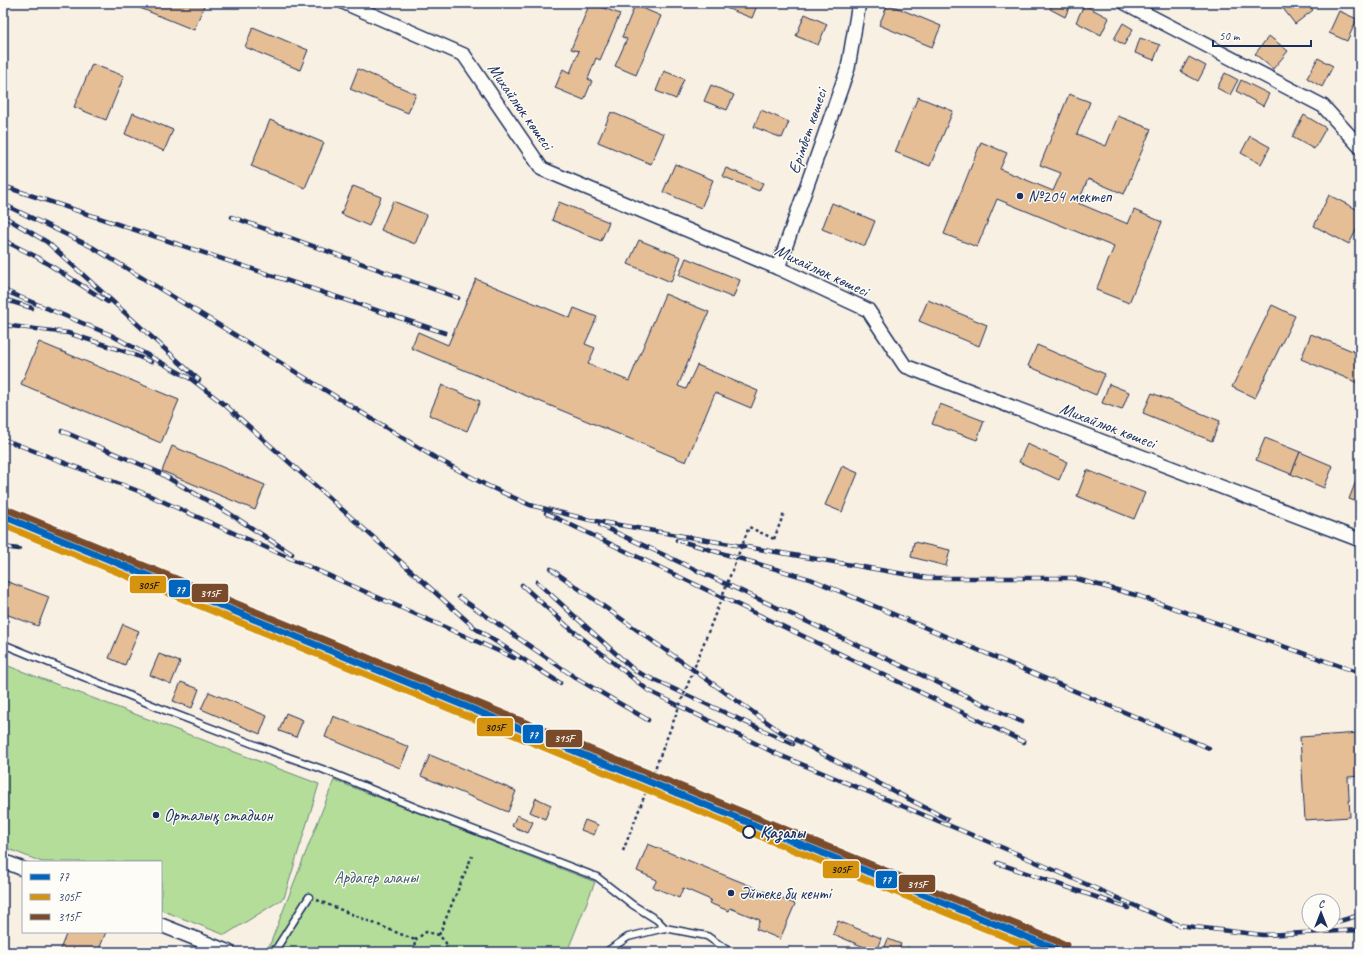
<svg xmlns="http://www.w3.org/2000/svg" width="1363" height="955" font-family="Caveat,sans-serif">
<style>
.green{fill:#b4dd99;stroke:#68867c}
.building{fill:#e5be95;stroke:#1b2f5e}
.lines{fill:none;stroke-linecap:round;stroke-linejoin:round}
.lane-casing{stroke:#1b2f5e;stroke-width:9}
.street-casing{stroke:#1b2f5e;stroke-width:16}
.path{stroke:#1b2f5e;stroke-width:2.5;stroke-dasharray:3 3;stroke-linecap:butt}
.lane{stroke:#fdfcf7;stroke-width:6}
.street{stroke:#fdfcf7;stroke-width:13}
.rail-casing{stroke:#1b2f5e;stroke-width:4.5}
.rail{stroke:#fdfcf7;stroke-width:3;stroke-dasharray:9;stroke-linecap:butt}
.path-bridge{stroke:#1b2f5e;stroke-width:2.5;stroke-dasharray:3 3;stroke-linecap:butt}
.rail-1-casing{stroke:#fdfcf7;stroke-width:10}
.rail-2-casing{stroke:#fdfcf7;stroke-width:10}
.rail-3-casing{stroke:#fdfcf7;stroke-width:10}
.rail-1{stroke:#0065bd;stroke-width:7}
.rail-2{stroke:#d6940e;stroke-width:7}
.rail-3{stroke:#7a4b2a;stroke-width:7}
.poi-dot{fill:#1b2f5e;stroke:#fdfcf7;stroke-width:1.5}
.stop-dot{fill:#fdfcf7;stroke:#1b2f5e;stroke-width:2}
.labels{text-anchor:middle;stroke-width:3;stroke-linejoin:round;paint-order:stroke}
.street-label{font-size:17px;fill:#1b2f5e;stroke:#fdfcf7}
.poi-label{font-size:17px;fill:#1b2f5e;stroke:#fdfcf7;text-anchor:start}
.stop-label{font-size:17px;font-weight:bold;fill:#1b2f5e;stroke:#fdfcf7;text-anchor:start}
.park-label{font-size:17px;fill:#415a6d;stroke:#fdfcf7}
.line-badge{stroke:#fdfcf7;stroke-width:1.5}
.badge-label{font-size:11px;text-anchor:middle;font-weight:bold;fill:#fff}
.pale-badge-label{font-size:11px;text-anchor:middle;font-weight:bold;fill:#111}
</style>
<rect width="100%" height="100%" fill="#f8f0e3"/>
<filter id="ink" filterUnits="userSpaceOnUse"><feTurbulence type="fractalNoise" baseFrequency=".025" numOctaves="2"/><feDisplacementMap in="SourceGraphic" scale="8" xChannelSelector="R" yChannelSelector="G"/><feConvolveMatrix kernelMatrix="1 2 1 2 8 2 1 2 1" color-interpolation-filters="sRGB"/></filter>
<g filter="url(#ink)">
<!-- green -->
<g class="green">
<polygon points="3,664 319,784 284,898 225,935 161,910 161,862 42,862 3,847"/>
<polygon points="334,780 595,882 567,952 267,952"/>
</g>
<!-- building -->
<g class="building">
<polygon points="142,3 197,3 204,6 194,30 140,8"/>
<polygon points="590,3 620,14 600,60 596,58 588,79 592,81 584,100 555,88 563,69 570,73 579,51 571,49"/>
<polygon points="728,3 758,3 752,18 726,8"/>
<polygon points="1053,3 1071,3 1065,17 1050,9"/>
<polygon points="1287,3 1307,3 1313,10 1295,24 1282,7"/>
<polygon points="888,4 941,26 932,47 879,25"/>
<polygon points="635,5 661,16 636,75 615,66 627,39 622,37"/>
<polygon points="1084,5 1109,18 1101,35 1076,22"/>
<polygon points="1339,11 1357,19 1347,41 1329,33"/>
<polygon points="805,14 827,24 818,45 796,36"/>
<polygon points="1123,23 1133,29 1124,45 1114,39"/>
<polygon points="253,27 308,50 300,70 245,47"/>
<polygon points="1269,36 1288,51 1273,69 1255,54"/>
<polygon points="1140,38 1160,45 1154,60 1135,53"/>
<polygon points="1189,57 1206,66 1198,81 1181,72"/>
<polygon points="1318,58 1333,66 1322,87 1307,78"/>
<polygon points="92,64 124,76 106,120 74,107"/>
<polygon points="358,69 416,94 408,113 350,89"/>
<polygon points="664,71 684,79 676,99 656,91"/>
<polygon points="1225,73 1238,80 1230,95 1217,88"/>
<polygon points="1241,80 1269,94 1263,106 1236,91"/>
<polygon points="711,85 734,95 727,110 704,101"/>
<polygon points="1069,94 1090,102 1077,134 1106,146 1118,116 1151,129 1124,194 1088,179 1078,203 1128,224 1134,210 1162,222 1129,303 1096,290 1114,247 997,199 977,247 944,234 981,142 1007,153 1000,169 1053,191 1061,173 1040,165"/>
<polygon points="918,97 953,111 930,166 895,152"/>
<polygon points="761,110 789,122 782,138 754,127"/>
<polygon points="611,112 664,134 651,164 598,142"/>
<polygon points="133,113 173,130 164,151 125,134"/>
<polygon points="1304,115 1326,128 1314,149 1292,137"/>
<polygon points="270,120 324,143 305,188 251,166"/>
<polygon points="1250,136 1270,147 1261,164 1241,153"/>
<polygon points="675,164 713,180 701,208 663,192"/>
<polygon points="726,168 763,183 759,191 722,176"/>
<polygon points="353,186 381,197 369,226 341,214"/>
<polygon points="1329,195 1360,211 1360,223 1349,244 1314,226"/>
<polygon points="393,201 427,215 415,244 381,230"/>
<polygon points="559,202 609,222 601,241 552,220"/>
<polygon points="832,203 875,221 865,246 822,229"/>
<polygon points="639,240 681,257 671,282 628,264"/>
<polygon points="686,258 740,280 733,298 679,275"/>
<polygon points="476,279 570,318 574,308 597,317 585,344 595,348 588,364 629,381 665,294 709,312 678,386 686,389 697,365 758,391 751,408 715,393 686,462 411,348 418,332 448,345"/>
<polygon points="928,300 987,325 979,346 919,321"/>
<polygon points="1272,305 1295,316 1255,398 1232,387"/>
<polygon points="1311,334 1360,354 1360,384 1301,359"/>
<polygon points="39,342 179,400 161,443 21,384"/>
<polygon points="1037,345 1105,374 1096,395 1028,366"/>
<polygon points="1109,384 1129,392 1122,410 1102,403"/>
<polygon points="442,385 480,401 467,431 429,415"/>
<polygon points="1152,393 1220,421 1212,441 1143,413"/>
<polygon points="940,404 984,421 977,440 932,424"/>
<polygon points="1265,438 1300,452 1291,474 1256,460"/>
<polygon points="1027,444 1067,462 1059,480 1019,462"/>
<polygon points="172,446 265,485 255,510 162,471"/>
<polygon points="1300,452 1333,466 1324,488 1291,474"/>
<polygon points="842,466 858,473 842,512 825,505"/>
<polygon points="1087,470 1145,493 1134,519 1077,496"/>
<polygon points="1356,481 1360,482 1360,503 1349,499"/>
<polygon points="914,542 950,550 946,566 911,557"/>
<polygon points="3,580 49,597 38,626 3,613"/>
<polygon points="123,624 139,631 125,665 109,658"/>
<polygon points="159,654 180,662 171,684 150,675"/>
<polygon points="181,682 199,689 192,708 173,701"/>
<polygon points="209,692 267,716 260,734 201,709"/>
<polygon points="286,713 303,720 296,737 279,731"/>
<polygon points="333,716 409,747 400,768 325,737"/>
<polygon points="1360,733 1360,776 1348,777 1350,817 1305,820 1300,737"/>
<polygon points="430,755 516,791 508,812 421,776"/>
<polygon points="536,798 551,805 545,819 530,812"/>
<polygon points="517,815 533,822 528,833 512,826"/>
<polygon points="585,820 598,825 594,835 581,830"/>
<polygon points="648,844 795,904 780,939 756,929 760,920 730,908 729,911 709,903 711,900 683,888 679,898 653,887 657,880 637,871"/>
<polygon points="838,921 881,938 876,952 833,934"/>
<polygon points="67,932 106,932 98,952 59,952"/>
<polygon points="888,939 901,944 898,952 883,952"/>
<polygon points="907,947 919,952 905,952"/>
</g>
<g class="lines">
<!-- lane casing -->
<g class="lane-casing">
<g id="lane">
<polyline points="3,644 167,711 274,752 322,769 417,808 597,877 633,905 657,920 665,928"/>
<polyline points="274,952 309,897"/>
<polyline points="606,952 628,937 665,928 707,936 730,952"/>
</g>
</g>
<!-- street casing -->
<g class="street-casing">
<g id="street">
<polyline points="345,3 464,55 542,169 778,268 868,310 905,366 1360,540"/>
<polyline points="1125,3 1323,106 1360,147"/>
<polyline points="778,268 848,68 859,3"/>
<polyline points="3,861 23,869"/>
<polyline points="161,925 229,952"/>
</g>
</g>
<!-- path -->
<g class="path">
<polyline points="774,539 784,513"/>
<polyline points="317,900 415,940"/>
<polyline points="439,935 472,856"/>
<polyline points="414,952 415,940 426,932 439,935 446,943 446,952"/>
<polyline points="700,952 700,950"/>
</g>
<!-- lane -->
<use href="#lane" class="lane"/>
<!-- street -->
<use href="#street" class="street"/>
<!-- rail casing -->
<g class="rail-casing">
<g id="rail">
<polyline points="3,186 445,333"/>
<polyline points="3,204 92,247 434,457 486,485 530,505 590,520 927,578 1073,578 1139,596 1360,673"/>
<polyline points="3,216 47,242 199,380"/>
<polyline points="232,217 458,298"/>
<polyline points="3,240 37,257 108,302"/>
<polyline points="3,290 111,335 191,379 225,405 475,628 560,683"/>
<polyline points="3,299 32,308"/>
<polyline points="3,325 68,333 127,352 151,362"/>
<polyline points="62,431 156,471 227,512 292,554"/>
<polyline points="3,439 146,494 514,658"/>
<polyline points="546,513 1024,742"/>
<polyline points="600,525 1022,722"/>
<polyline points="677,540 813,580 1209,748"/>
<polyline points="3,547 19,549"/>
<polyline points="551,569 781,732 947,819"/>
<polyline points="537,582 635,671 793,744"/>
<polyline points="522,585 567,626 649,691 777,754 1013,852 1181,926"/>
<polyline points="459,597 576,678 648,720"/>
<polyline points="997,863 1128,908"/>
<polyline points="1333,923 1360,915"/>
<polyline points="1177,925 1263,935 1360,930"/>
</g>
</g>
<!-- rail -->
<use href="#rail" class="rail"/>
<!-- path-bridge -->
<polyline class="path-bridge" points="623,851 749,527 774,539"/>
<!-- rail-1 casing -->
<g class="rail-1-casing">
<polyline id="rail-1" points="3,516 1063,952"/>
</g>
<!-- rail-2 casing -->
<g class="rail-2-casing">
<polyline id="rail-2" points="3,525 1042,952"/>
</g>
<!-- rail-3 casing -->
<g class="rail-3-casing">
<polyline id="rail-3" points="6,509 1066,945"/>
</g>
<!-- rail-1 -->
<use href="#rail-1" class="rail-1"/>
<!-- rail-2 -->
<use href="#rail-2" class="rail-2"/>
<!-- rail-3 -->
<use href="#rail-3" class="rail-3"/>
</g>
</g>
<!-- markers -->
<g class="poi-dot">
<circle cx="1020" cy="196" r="4"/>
<circle cx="156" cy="815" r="4"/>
<circle cx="731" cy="893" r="4"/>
</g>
<circle class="stop-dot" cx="749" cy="832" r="6"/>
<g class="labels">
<!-- street labels -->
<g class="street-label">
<text transform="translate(521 106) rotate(55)" y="6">Михайлюк көшесі</text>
<text transform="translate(807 131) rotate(-71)" y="6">Ерімбет көшесі</text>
<text transform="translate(822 270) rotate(25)" y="6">Михайлюк көшесі</text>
<text transform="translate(1108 425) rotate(21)" y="6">Михайлюк көшесі</text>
</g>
<!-- poi labels -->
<g class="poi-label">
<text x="1028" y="202">№204 мектеп</text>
<text x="164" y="821">Орталық стадион</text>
<text x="739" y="899">Әйтеке би кенті</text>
</g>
<!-- stop labels -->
<g class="stop-label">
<text x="760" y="838">Қазалы</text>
</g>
<!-- park labels -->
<g class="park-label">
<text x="376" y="883">Ардагер аланы</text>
</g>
</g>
<g class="line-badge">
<rect x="129" y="575" width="38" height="19" rx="4" fill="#d6940e"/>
<rect x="168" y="579" width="23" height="19" rx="4" fill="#0065bd"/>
<rect x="191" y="583" width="38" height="20" rx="4" fill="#7a4b2a"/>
<rect x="476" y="717" width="38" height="20" rx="4" fill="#d6940e"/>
<rect x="522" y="724" width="22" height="20" rx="4" fill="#0065bd"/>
<rect x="545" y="729" width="38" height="19" rx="4" fill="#7a4b2a"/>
<rect x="822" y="860" width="38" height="19" rx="4" fill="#d6940e"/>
<rect x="875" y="870" width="23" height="19" rx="4" fill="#0065bd"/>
<rect x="898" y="874" width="38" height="19" rx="4" fill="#7a4b2a"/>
</g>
<g class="badge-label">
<text x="180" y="593">77</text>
<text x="210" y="597">315F</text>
<text x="533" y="738">77</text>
<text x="564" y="742">315F</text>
<text x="886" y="883">77</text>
<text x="917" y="888">315F</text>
</g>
<g class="pale-badge-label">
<text x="148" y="589">305F</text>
<text x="495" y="731">305F</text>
<text x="841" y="873">305F</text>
</g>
<!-- margin -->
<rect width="1363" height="955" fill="none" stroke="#fdfcf7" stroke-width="16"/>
<rect x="8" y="8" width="1347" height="939" fill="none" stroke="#1b2f5e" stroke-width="1.5" filter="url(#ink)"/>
<!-- legend -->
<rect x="22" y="861" width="140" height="72" fill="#fdfcf7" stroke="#a3aaba"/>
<rect x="30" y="874" width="20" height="6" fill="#0065bd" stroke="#a3aaba"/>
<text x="58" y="881" font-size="12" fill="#1b2f5e">77</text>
<rect x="30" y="894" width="20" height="6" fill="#d6940e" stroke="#a3aaba"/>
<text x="58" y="901" font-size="12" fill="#1b2f5e">305F</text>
<rect x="30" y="914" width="20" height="6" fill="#7a4b2a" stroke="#a3aaba"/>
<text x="58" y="921" font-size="12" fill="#1b2f5e">315F</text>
<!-- north arrow -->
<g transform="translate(1321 913)"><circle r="19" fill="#fdfcf7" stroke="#a3aaba"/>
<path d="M0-3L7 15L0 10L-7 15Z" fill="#1b2f5e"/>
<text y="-6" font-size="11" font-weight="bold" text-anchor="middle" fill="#1b2f5e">С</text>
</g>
<!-- scale -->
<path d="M1213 40v6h98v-6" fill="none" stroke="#1b2f5e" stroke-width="2"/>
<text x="1219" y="40" font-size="12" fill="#1b2f5e" stroke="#fdfcf7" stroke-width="3" paint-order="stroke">50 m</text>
</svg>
